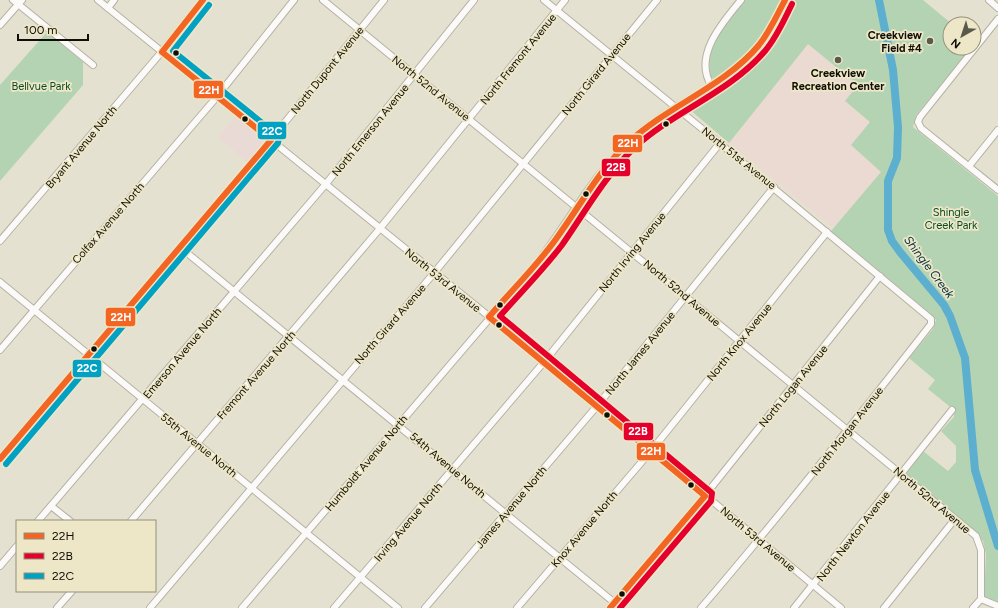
<svg xmlns="http://www.w3.org/2000/svg" width="998" height="608" font-family="Figtree,sans-serif">
<style>
.commercial{fill:#eadad6}
.education{fill:#ebdad1}
.green{fill:#b4d3b2}
.lines{fill:none;stroke-linecap:round;stroke-linejoin:round}
.river{stroke:#5cafce;stroke-width:8}
.minor-casing{stroke:#b5b2a5;stroke-width:8}
.minor{stroke:#fbfaf8;stroke-width:6}
.bus-1-casing{stroke:#ede7c8;stroke-width:9}
.bus-2-casing{stroke:#ede7c8;stroke-width:9}
.bus-3-casing{stroke:#ede7c8;stroke-width:9}
.bus-1{stroke:#f26522;stroke-width:6}
.bus-2{stroke:#e4002b;stroke-width:6}
.bus-3{stroke:#01a1c4;stroke-width:6}
.poi-dot{fill:#5b584c;stroke:#ede7c8;stroke-width:1.5}
.bus-dot{fill:#100e05;stroke:#ede7c8;stroke-width:1.5}
.labels{text-anchor:middle;stroke-width:3.5;stroke-linejoin:round;paint-order:stroke}
.poi-label{font-size:11px;font-weight:bold;fill:#100e05;stroke:#ede7c8;text-anchor:end}
.street-label{font-size:11px;fill:#100e05;stroke:#ede7c8}
.park-label{font-size:11px;fill:#074b22;stroke:#ede7c8}
.water-label{font-size:12px;font-style:italic;fill:#003146;stroke:#ede7c8}
.line-badge{stroke:#ede7c8;stroke-width:1.5}
.badge-label{font-size:11px;text-anchor:middle;font-weight:bold;fill:#fff}
</style>
<rect width="100%" height="100%" fill="#e5e1d0"/>
<!-- commercial -->
<polygon class="commercial" points="236,115 265,140 265,143 249,163 218,138"/>
<!-- education -->
<polygon class="education" points="808,44 858,85 870,122 882,172 833,228 729,143"/>
<!-- green -->
<g class="green">
<path d="M744,0H782C766,35 746,59 714,80L711,77L708,57L715,40Z"/>
<path d="M793,0H923L952,24H950V48H971L916,115L913,127L998,196V602L984,596L986,554L983,541L908,476L907,472L923,451L948,471L956,462V446L941,431L954,417V410L928,389L935,380L909,358L933,329L936,320L931,314L831,231L881,172L851,145L870,122L845,101L858,85L808,44L729,143L689,109C696,100 724,86 735,78C763,58 779,31 793,0Z"/>
<polygon points="47,32 83,62 83,85 0,181 0,85"/>
</g>
<g class="lines">
<!-- river -->
<polyline class="river" points="879,0 893,70 898,127 897,158 888,181 888,230 892,241 900,252 944,305 950,316 965,358 975,470 998,546"/>
<!-- minor casing -->
<g class="minor-casing">
<g id="minor">
<polyline points="13,0 93,65"/>
<polyline points="98,0 517,339 841,608"/>
<polyline points="323,0 686,297 976,536 981,550 981,599"/>
<path d="M544,0L706,132L931,319V324C856,420 780,516 701,608"/>
<polyline points="989,0 998,8"/>
<polyline points="108,8 114,0"/>
<polyline points="998,19 920,117 918,122 921,128 998,190"/>
<polyline points="0,25 22,0"/>
<path d="M711,85C693,55 723,22 741,0"/>
<polyline points="969,166 998,130"/>
<polyline points="0,241 159,55 203,0"/>
<polyline points="181,248 621,608"/>
<polyline points="0,282 398,608"/>
<polyline points="0,350 215,99 294,0"/>
<polyline points="0,459 252,163 384,0"/>
<polyline points="51,506 70,521"/>
<polyline points="38,521 325,185 474,0"/>
<polyline points="131,521 377,232 565,0"/>
<polyline points="0,566 17,546"/>
<polyline points="981,599 998,606"/>
<polyline points="57,608 72,591"/>
<polyline points="150,608 434,273 657,0"/>
<path d="M242,608L537,263C568,223 592,177 628,142C668,105 724,87 759,45C770,31 777,16 785,0"/>
<polyline points="334,608 544,362 720,143"/>
<polyline points="425,608 597,406 774,187"/>
<polyline points="517,608 651,451 827,232"/>
<polyline points="610,608 699,503 880,276"/>
<polyline points="794,608 952,410"/>
<polyline points="884,608 955,519"/>
<polyline points="973,608 981,599"/>
</g>
</g>
<!-- minor -->
<use href="#minor" class="minor"/>
<!-- bus-1 casing -->
<g class="bus-1-casing">
<g id="bus-1">
<polyline points="0,459 271,140 162,52 203,0"/>
<path d="M610,608L705,496L489,317C511,291 536,267 556,239C580,206 599,170 629,142C669,105 724,87 759,45C770,31 777,15 785,0"/>
</g>
</g>
<!-- bus-2 casing -->
<g class="bus-2-casing">
<path id="bus-2" d="M620,608L711,501L712,493L500,316C521,292 543,270 562,245C585,212 605,176 634,148C674,111 729,93 765,51C777,37 784,20 792,4"/>
</g>
<!-- bus-3 casing -->
<g class="bus-3-casing">
<polyline id="bus-3" points="6,464 278,143 279,138 276,134 173,51 209,5"/>
</g>
<!-- bus-1 -->
<use href="#bus-1" class="bus-1"/>
<!-- bus-2 -->
<use href="#bus-2" class="bus-2"/>
<!-- bus-3 -->
<use href="#bus-3" class="bus-3"/>
</g>
<!-- markers -->
<g class="poi-dot">
<circle cx="930" cy="41" r="4"/>
<circle cx="838" cy="60" r="4"/>
</g>
<g class="bus-dot">
<circle cx="176" cy="53" r="3.5"/>
<circle cx="245" cy="119" r="3.5"/>
<circle cx="666" cy="124" r="3.5"/>
<circle cx="586" cy="194" r="3.5"/>
<circle cx="500" cy="305" r="3.5"/>
<circle cx="499" cy="325" r="3.5"/>
<circle cx="94" cy="349" r="3.5"/>
<circle cx="607" cy="415" r="3.5"/>
<circle cx="691" cy="485" r="3.5"/>
<circle cx="622" cy="594" r="3.5"/>
</g>
<g class="labels">
<!-- poi labels -->
<g class="poi-label">
<text x="922" y="39">Creekview<tspan x="922" dy="13">Field #4</tspan></text>
<text x="838" y="77" text-anchor="middle">Creekview<tspan x="838" dy="13">Recreation Center</tspan></text>
</g>
<!-- street labels -->
<g class="street-label">
<text transform="translate(518 59) rotate(-51)" y="4">North Fremont Avenue</text>
<text transform="translate(327 70) rotate(-51)" y="4">North Dupont Avenue</text>
<text transform="translate(596 74) rotate(-51)" y="4">North Girard Avenue</text>
<text transform="translate(431 88) rotate(39)" y="4">North 52nd Avenue</text>
<text transform="translate(370 130) rotate(-51)" y="4">North Emerson Avenue</text>
<text transform="translate(81 147) rotate(-50)" y="4">Bryant Avenue North</text>
<text transform="translate(739 158) rotate(39)" y="4">North 51st Avenue</text>
<text transform="translate(108 223) rotate(-49)" y="4">Colfax Avenue North</text>
<text transform="translate(632 252) rotate(-51)" y="4">North Irving Avenue</text>
<text transform="translate(443 280) rotate(39)" y="4">North 53rd Avenue</text>
<text transform="translate(682 293) rotate(40)" y="4">North 52nd Avenue</text>
<text transform="translate(390 324) rotate(-49)" y="4">North Girard Avenue</text>
<text transform="translate(739 342) rotate(-51)" y="4">North Knox Avenue</text>
<text transform="translate(182 353) rotate(-50)" y="4">Emerson Avenue North</text>
<text transform="translate(640 353) rotate(-51)" y="4">North James Avenue</text>
<text transform="translate(256 375) rotate(-49)" y="4">Fremont Avenue North</text>
<text transform="translate(793 386) rotate(-51)" y="4">North Logan Avenue</text>
<text transform="translate(847 431) rotate(-52)" y="4">North Morgan Avenue</text>
<text transform="translate(199 445) rotate(39)" y="4">55th Avenue North</text>
<text transform="translate(366 463) rotate(-50)" y="4">Humboldt Avenue North</text>
<text transform="translate(448 465) rotate(40)" y="4">54th Avenue North</text>
<text transform="translate(932 500) rotate(40)" y="4">North 52nd Avenue</text>
<text transform="translate(511 507) rotate(-50)" y="4">James Avenue North</text>
<text transform="translate(408 522) rotate(-50)" y="4">Irving Avenue North</text>
<text transform="translate(584 529) rotate(-50)" y="4">Knox Avenue North</text>
<text transform="translate(853 536) rotate(-52)" y="4">North Newton Avenue</text>
<text transform="translate(758 539) rotate(40)" y="4">North 53rd Avenue</text>
</g>
<!-- park labels -->
<g class="park-label">
<text x="41" y="90">Bellvue Park</text>
<text x="951" y="216">Shingle<tspan x="951" dy="13">Creek Park</tspan></text>
</g>
<!-- water labels -->
<g class="water-label">
<text transform="translate(929 267) rotate(53)" y="4">Shingle Creek</text>
</g>
</g>
<g class="line-badge">
<rect x="193" y="80" width="31" height="19" rx="4" fill="#f26522"/>
<rect x="257" y="121" width="30" height="19" rx="4" fill="#01a1c4"/>
<rect x="612" y="134" width="31" height="19" rx="4" fill="#f26522"/>
<rect x="601" y="158" width="30" height="19" rx="4" fill="#e4002b"/>
<rect x="105" y="307" width="31" height="20" rx="4" fill="#f26522"/>
<rect x="72" y="359" width="30" height="19" rx="4" fill="#01a1c4"/>
<rect x="623" y="422" width="31" height="19" rx="4" fill="#e4002b"/>
<rect x="636" y="442" width="30" height="19" rx="4" fill="#f26522"/>
</g>
<g class="badge-label">
<text x="209" y="94">22H</text>
<text x="272" y="135">22C</text>
<text x="628" y="147">22H</text>
<text x="616" y="171">22B</text>
<text x="121" y="321">22H</text>
<text x="87" y="372">22C</text>
<text x="638" y="435">22B</text>
<text x="651" y="455">22H</text>
</g>
<!-- legend -->
<rect x="16" y="520" width="140" height="72" fill="#ede7c8" stroke="#95907a"/>
<rect x="24" y="533" width="20" height="6" fill="#f26522" stroke="#95907a"/>
<text x="52" y="540" font-size="12" fill="#100e05">22H</text>
<rect x="24" y="553" width="20" height="6" fill="#e4002b" stroke="#95907a"/>
<text x="52" y="560" font-size="12" fill="#100e05">22B</text>
<rect x="24" y="573" width="20" height="6" fill="#01a1c4" stroke="#95907a"/>
<text x="52" y="580" font-size="12" fill="#100e05">22C</text>
<!-- north arrow -->
<g transform="translate(962 36) rotate(219)"><circle r="19" fill="#ede7c8" stroke="#95907a"/>
<path d="M0-3L7 15L0 10L-7 15Z" fill="#5b584c"/>
<text y="-6" font-size="11" font-weight="bold" text-anchor="middle" fill="#100e05">N</text>
</g>
<!-- scale -->
<path d="M18 34v6h70v-6" fill="none" stroke="#100e05" stroke-width="2"/>
<text x="24" y="34" font-size="12" fill="#100e05" stroke="#ede7c8" stroke-width="3" paint-order="stroke">100 m</text>
</svg>
